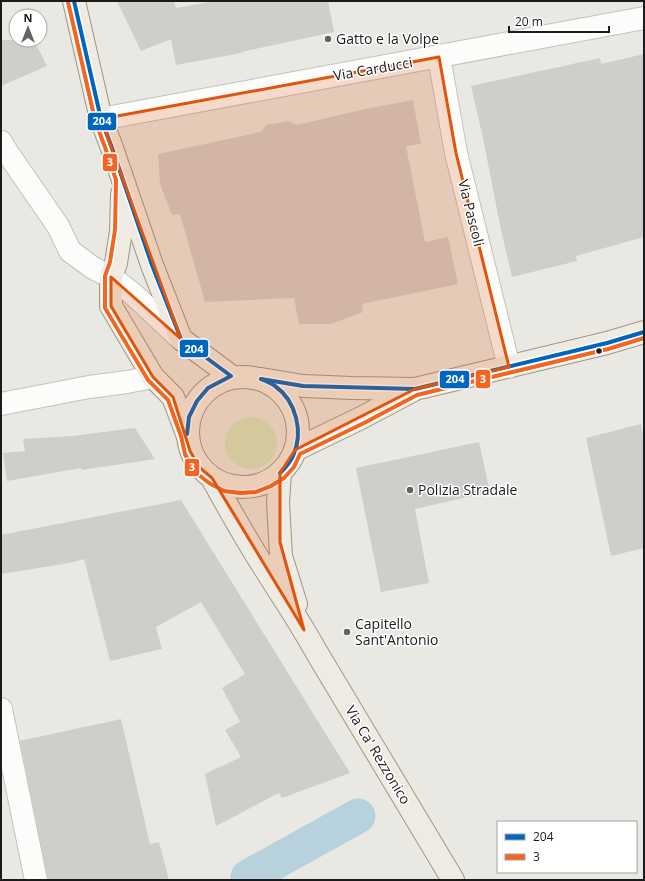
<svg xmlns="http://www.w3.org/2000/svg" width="645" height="881" font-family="'Open Sans',sans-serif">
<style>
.grass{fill:#d2e7c1}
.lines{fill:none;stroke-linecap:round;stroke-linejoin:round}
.canal{stroke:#b7d2dc;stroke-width:35}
.building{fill:#d0ceca}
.minor-casing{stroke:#c2c2bf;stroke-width:24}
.major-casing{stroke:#9e9781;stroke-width:24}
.minor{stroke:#fcfcfb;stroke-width:22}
.major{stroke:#efebe3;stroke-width:22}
.bus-1-casing{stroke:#fff;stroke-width:7}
.bus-2-casing{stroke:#fff;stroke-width:7}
.bus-1{stroke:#0065bd;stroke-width:4}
.bus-2{stroke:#f26522;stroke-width:4}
.marked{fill:#de560d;fill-opacity:0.2;stroke:#de560d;stroke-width:3;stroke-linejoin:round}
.poi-dot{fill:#636361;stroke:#fff;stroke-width:1.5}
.bus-dot{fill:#1b1b1b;stroke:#fff;stroke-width:1.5}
.labels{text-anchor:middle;stroke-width:3;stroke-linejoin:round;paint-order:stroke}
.poi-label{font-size:14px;fill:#1b1b1b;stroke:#fff;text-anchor:start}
.street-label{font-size:14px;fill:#1b1b1b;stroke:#fff}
.line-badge{stroke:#fff;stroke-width:1.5}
.badge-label{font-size:11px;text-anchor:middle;font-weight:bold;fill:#fff}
</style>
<rect width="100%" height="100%" fill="#e9e8e3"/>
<!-- grass -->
<circle class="grass" cx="251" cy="443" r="26"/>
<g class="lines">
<!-- canal -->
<polyline class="canal" points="249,880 248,877 358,816"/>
</g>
<!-- building -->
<g class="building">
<polygon points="117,1 174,1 176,8 215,1 328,1 334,32 241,52 241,53 176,65 171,39 141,51"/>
<polygon points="1,40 34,40 47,66 1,86"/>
<polygon points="644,54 644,237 576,256 577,261 512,277 500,225 483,138 471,86 600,58 601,64"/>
<polygon points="413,100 421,144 406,146 425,242 448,237 458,284 362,304 363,312 331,324 299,324 294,298 205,302 180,214 172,215 160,184 158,154 261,132 266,125 288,121 297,125 365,109"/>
<polygon points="641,424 644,442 644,548 611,556 586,438"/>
<polygon points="135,428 155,459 82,470 81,468 7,481 3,453 25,451 23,439 72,436"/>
<polygon points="479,442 490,492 415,509 429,583 381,592 356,468"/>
<polygon points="181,500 350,773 282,798 279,793 216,826 205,774 241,757 225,730 240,722 222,688 245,674 201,602 156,627 162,649 110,661 84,559 70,563 1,574 1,535"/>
<polygon points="121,719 150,844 159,842 169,880 48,880 20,741"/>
</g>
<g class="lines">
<!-- minor casing -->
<g class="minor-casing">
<g id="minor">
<polyline points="439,57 456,153 509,367"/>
<polyline points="101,119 644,18"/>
<polyline points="1,142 7,152 58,226 70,251 93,268 111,277 133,294 181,339"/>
<polyline points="1,404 89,387 127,382 153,377"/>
<polyline points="1,709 36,880"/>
</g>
</g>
<!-- major casing -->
<g class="major-casing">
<g id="major">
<polyline points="74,1 101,119 112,148 152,265 181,339 231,376"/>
<polyline points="122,194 121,231 116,263 111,277 111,306 153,377 173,397 187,434"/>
<circle cx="243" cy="432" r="55"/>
<polyline points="261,379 303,386 352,388 415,389 607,343 644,332"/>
<polyline points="295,450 361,418 412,391"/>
<polyline points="280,473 278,502 281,556 296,604"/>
<path d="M212,478C228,507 244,536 262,564C280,593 300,622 317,653L453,880"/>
</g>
</g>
<!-- minor -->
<use href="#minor" class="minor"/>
<!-- major -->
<use href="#major" class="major"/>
<!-- bus-1 casing -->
<g class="bus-1-casing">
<g id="bus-1">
<polyline points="74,1 101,119 112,148 152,265 181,339 231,376 208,388 197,401 189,417 187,434"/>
<polyline points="261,379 303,386 415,389 607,343 644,332"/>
<path d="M261,379C266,381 271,383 275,386C296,401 304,432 293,456C290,462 285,468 280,473"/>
</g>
</g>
<!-- bus-2 casing -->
<g class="bus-2-casing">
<polyline id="bus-2" points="68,2 95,120 106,150 116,180 115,230 110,262 105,276 105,308 148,380 168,400 181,436 185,454 194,471 209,483 224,491 240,493 256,492 271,486 284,478 294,467 300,454 364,423 417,395 608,349 644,338"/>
</g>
<!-- bus-1 -->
<use href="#bus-1" class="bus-1"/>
<!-- bus-2 -->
<use href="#bus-2" class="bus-2"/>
</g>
<!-- marked area -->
<path class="marked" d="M439,57L456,153L509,367L415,389L295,450L280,473V542L304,630L212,478L199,467L190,451L173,397L153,377L111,306V277L181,339L101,119Z"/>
<!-- markers -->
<g class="poi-dot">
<circle cx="328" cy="39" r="4"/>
<circle cx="410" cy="490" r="4"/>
<circle cx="347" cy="632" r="4"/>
</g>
<circle class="bus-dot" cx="599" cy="351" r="3.5"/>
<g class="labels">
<!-- poi labels -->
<g class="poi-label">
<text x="336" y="44">Gatto e la Volpe</text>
<text x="418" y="495">Polizia Stradale</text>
<text x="355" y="629">Capitello<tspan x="355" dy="16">Sant'Antonio</tspan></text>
</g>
<!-- street labels -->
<g class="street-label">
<text transform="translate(373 69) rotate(-10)" y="5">Via Carducci</text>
<text transform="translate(471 213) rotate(76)" y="5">Via Pascoli</text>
<text transform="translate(378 755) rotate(59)" y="5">Via Ca' Rezzonico</text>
</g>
</g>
<g class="line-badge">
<rect x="87" y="112" width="30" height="19" rx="4" fill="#0065bd"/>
<rect x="102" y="153" width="16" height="19" rx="4" fill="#f26522"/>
<rect x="179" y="339" width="30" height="19" rx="4" fill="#0065bd"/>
<rect x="475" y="369" width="16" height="20" rx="4" fill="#f26522"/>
<rect x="439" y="370" width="31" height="19" rx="4" fill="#0065bd"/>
<rect x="184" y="458" width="16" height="19" rx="4" fill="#f26522"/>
</g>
<g class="badge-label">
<text x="102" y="125">204</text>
<text x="110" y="166">3</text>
<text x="194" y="353">204</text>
<text x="483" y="383">3</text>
<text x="455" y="383">204</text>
<text x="192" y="471">3</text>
</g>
<!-- border -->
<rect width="645" height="881" fill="none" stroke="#1b1b1b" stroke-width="4"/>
<!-- legend -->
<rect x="497" y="821" width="140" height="52" fill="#ffffff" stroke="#a4a4a4"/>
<rect x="505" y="834" width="20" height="6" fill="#0065bd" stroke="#a4a4a4"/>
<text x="533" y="841" font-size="12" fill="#1b1b1b">204</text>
<rect x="505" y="854" width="20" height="6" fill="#f26522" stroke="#a4a4a4"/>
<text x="533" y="861" font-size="12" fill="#1b1b1b">3</text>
<!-- north arrow -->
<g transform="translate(28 28)"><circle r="19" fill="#ffffff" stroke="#a4a4a4"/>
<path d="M0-3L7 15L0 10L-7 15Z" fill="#636361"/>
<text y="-6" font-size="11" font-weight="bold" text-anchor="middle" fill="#1b1b1b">N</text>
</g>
<!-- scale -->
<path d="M509 26v6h100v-6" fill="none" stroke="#1b1b1b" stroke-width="2"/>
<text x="515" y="26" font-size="12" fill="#1b1b1b" stroke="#ffffff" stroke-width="3" paint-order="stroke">20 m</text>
</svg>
